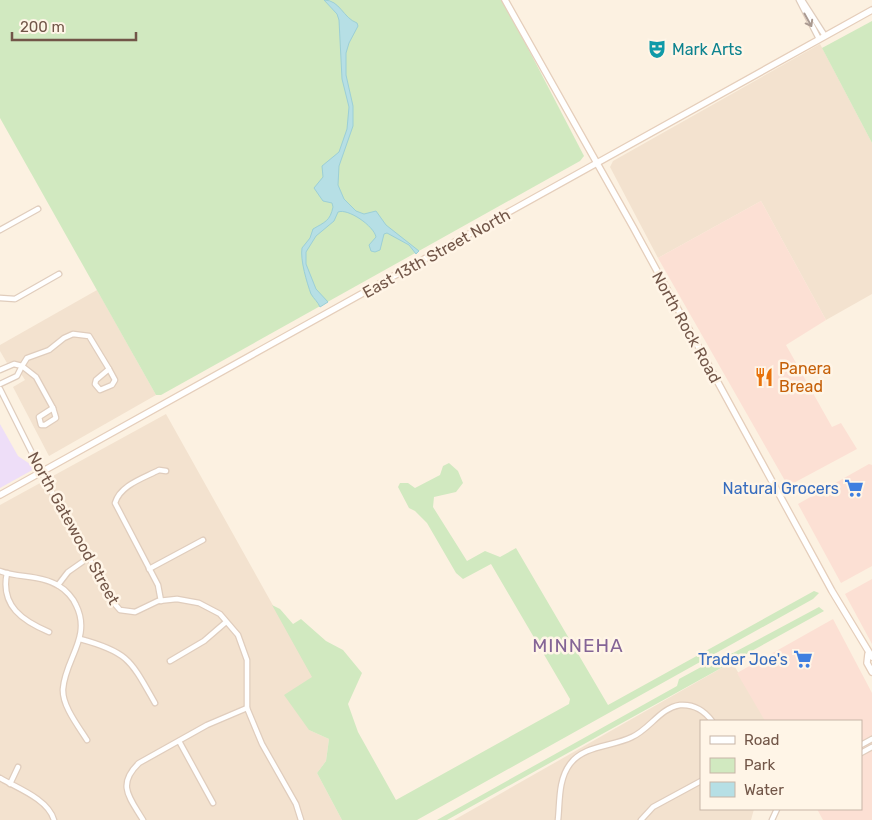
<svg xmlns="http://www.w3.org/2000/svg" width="872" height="820" font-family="Rubik,sans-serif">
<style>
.residential{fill:#f3e2cf}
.commercial{fill:#fce0d4}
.education{fill:#eedef8}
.green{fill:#d1e9c0}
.water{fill:#b6dfe5;stroke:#9ccfd6}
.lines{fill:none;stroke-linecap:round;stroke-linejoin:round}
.street-casing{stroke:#e0cdbd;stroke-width:7}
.secondary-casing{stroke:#e5cebb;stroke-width:8}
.street{stroke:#fff;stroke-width:4.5}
.secondary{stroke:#fff;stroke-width:5.5}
.oneway{stroke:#aa9a91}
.labels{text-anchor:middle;stroke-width:5;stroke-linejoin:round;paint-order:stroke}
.culture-label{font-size:16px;fill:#0d838f;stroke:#fff5e7;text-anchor:start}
.street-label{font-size:16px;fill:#725648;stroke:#fff5e7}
.food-label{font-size:16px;fill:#c56008;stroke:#fff5e7;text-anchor:start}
.shop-label{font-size:16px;fill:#366cbe;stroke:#fff5e7;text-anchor:end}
.quarter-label{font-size:19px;letter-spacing:1px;fill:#846496;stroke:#fff5e7}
</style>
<rect width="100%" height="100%" fill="#fcf1e1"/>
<!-- residential -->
<g class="residential">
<polygon points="820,44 872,143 872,294 826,320 761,201 658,258 610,167 613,161"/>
<polygon points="97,290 156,395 49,456 13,387 25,380 13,361 7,363 0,351 0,345"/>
<polygon points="166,414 313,677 309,730 329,739 326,761 317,773 342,820 0,820 0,505"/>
<polygon points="732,662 767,721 701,721 701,809 754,809 751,820 454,820"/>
</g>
<!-- commercial -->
<g class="commercial">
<polygon points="761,201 826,320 786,345 832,427 841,423 857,449 788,486 658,258"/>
<polygon points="869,464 872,465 872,566 841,583 798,504"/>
<polygon points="872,579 872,644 845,594"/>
<polygon points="833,619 872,693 872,820 823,820 817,809 861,809 861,721 765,721 737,673"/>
</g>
<!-- education -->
<polygon class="education" points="0,424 18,456 36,468 0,488"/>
<!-- green -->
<g class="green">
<polygon points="0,0 503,0 584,156 580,161 161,395 156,395 0,118"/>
<polygon points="872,21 872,143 822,48"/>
<polygon points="449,463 458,471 463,483 456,492 434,497 433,507 467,561 485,551 500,557 516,548 608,705 814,591 819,593 813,599 417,820 342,820 317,773 326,761 329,739 309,730 284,695 312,677 272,605 280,609 293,624 301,619 326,641 343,650 362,673 348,704 358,732 396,800 569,704 570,699 491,564 463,579 456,573 427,523 415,511 409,508 398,487 400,483 408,483 415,488 440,475 443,466"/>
<polygon points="819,607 824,611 447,820 437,820 677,686 679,679 727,653 733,653"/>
</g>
<!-- water -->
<path class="water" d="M324,0C340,0 343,18 357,23L358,26L349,43L346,53V75L353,106V126L339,166L338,185L344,199L356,211L364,214L376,211L386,225L419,251L416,254L409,245L387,233L384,234L380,250L375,252L371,251L369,245L376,237C374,226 348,208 338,212L334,221L316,236L306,252V264L316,289L328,302L320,307C318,302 314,299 311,294C307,283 300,260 302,248L310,238L313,229C325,222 330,221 333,207L332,203L323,201L314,188L323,177L322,166L339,152L347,129L349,107L342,79L339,20L337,14Z"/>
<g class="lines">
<!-- street casing -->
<g class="street-casing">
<g id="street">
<polyline points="799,0 819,39"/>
<polyline points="802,0 825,36"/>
<polyline points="0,230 38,209"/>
<polyline points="0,298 15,299 59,274"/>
<polygon points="109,369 115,380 112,385 100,390 95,384 96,380"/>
<polyline points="0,370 14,364 22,366 17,376 0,384"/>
<polyline points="0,389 48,485 114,603 120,610 135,612 158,601 177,599 199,603 220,614 238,635 247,660 247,708 262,744 296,804 301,820"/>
<polyline points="53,408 36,377 22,366 27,358 49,350 64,338 73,334 89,336 109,369"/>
<polygon points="53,408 56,418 45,425 41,425 39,417"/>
<polyline points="149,569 203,540"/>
<path d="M0,571C19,578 42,575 59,586C66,590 73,598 76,605C92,637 65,659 63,689C62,706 79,727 87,740"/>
<path d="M7,573C0,606 23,621 49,632"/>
<polyline points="58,585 68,572 88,558"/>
<path d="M161,601L158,585L115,503C120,485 144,478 159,470L166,471"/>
<path d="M80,639C129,652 131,661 155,703"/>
<polyline points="170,661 204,641 226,622"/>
<polyline points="179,741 213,803"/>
<polyline points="861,745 872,739"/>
<polyline points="861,753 872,747"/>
<path d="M0,778C17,788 48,799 54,820"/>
<polyline points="10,784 18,767"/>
<path d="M143,820C130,798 116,785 139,763L207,725L247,708"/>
<path d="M558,820C560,802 558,780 570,764C584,745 612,747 632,737C650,729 660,708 680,705C694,704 704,710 712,721"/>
<polyline points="641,820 653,807 701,781"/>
<polyline points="772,820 777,809"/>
</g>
</g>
<!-- secondary casing -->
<g class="secondary-casing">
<g id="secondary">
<polyline points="505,0 633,227 832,591 872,657"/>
<polyline points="0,495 872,10"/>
<polyline points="868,654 867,663 872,672"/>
</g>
</g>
<!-- street -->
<use href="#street" class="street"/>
<!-- secondary -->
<use href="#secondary" class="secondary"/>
</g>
<!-- one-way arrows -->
<defs><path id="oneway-shaft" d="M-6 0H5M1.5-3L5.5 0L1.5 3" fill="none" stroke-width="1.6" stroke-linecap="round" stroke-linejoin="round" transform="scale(1.25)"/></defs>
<use class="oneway" href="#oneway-shaft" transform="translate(808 20) rotate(61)"/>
<!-- icons -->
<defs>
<g id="theatre-bare" transform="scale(1.5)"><path d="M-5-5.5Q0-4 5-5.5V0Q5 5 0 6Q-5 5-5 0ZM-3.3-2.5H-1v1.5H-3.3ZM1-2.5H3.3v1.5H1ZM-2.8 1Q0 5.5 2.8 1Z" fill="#0f9aa8" stroke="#fff5e7" stroke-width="2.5" paint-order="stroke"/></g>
<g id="restaurant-bare" transform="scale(1.5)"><path d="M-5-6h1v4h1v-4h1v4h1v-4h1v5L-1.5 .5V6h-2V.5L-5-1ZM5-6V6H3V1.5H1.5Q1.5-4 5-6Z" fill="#e8710a" stroke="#fff5e7" stroke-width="2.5" paint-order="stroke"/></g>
<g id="supermarket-bare" transform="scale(1.5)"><path d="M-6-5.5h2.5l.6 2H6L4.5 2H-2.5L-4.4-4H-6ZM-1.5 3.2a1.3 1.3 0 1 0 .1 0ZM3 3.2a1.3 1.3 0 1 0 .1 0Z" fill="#3f7fe0" stroke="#fff5e7" stroke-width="2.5" paint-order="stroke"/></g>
</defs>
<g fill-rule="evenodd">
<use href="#theatre-bare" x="657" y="49"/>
<use href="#restaurant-bare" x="764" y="377"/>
<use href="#supermarket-bare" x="854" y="488"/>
<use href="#supermarket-bare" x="803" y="659"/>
</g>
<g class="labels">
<!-- culture labels -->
<g class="culture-label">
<text x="672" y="55">Mark Arts</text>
</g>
<!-- street labels -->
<g class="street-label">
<text transform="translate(436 253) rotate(-29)" y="6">East 13th Street North</text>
<text transform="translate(687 327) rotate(61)" y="6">North Rock Road</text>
<text transform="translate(74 528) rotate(61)" y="6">North Gatewood Street</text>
</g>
<!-- food labels -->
<g class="food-label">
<text x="779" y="374">Panera<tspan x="779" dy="18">Bread</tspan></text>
</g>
<!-- shop labels -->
<g class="shop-label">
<text x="839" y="494">Natural Grocers</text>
<text x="788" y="665">Trader Joe's</text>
</g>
<!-- quarter labels -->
<g class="quarter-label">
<text x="578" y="652">MINNEHA</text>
</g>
</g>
<!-- legend -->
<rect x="700" y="720" width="162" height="90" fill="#fff5e7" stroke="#c7b5a7"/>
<rect x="710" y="736" width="25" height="8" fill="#ffffff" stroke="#c7b5a7"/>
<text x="744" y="745" font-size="15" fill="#725648">Road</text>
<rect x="710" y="758" width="25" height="15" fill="#d1e9c0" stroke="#c7b5a7"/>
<text x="744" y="770" font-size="15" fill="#725648">Park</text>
<rect x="710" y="782" width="25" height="15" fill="#b6dfe5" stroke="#c7b5a7"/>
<text x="744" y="795" font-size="15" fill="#725648">Water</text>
<!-- scale -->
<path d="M12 32v8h124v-8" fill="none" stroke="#725648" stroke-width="2.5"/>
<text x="20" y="32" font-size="15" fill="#725648" stroke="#fff5e7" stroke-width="4" paint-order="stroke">200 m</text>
</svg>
